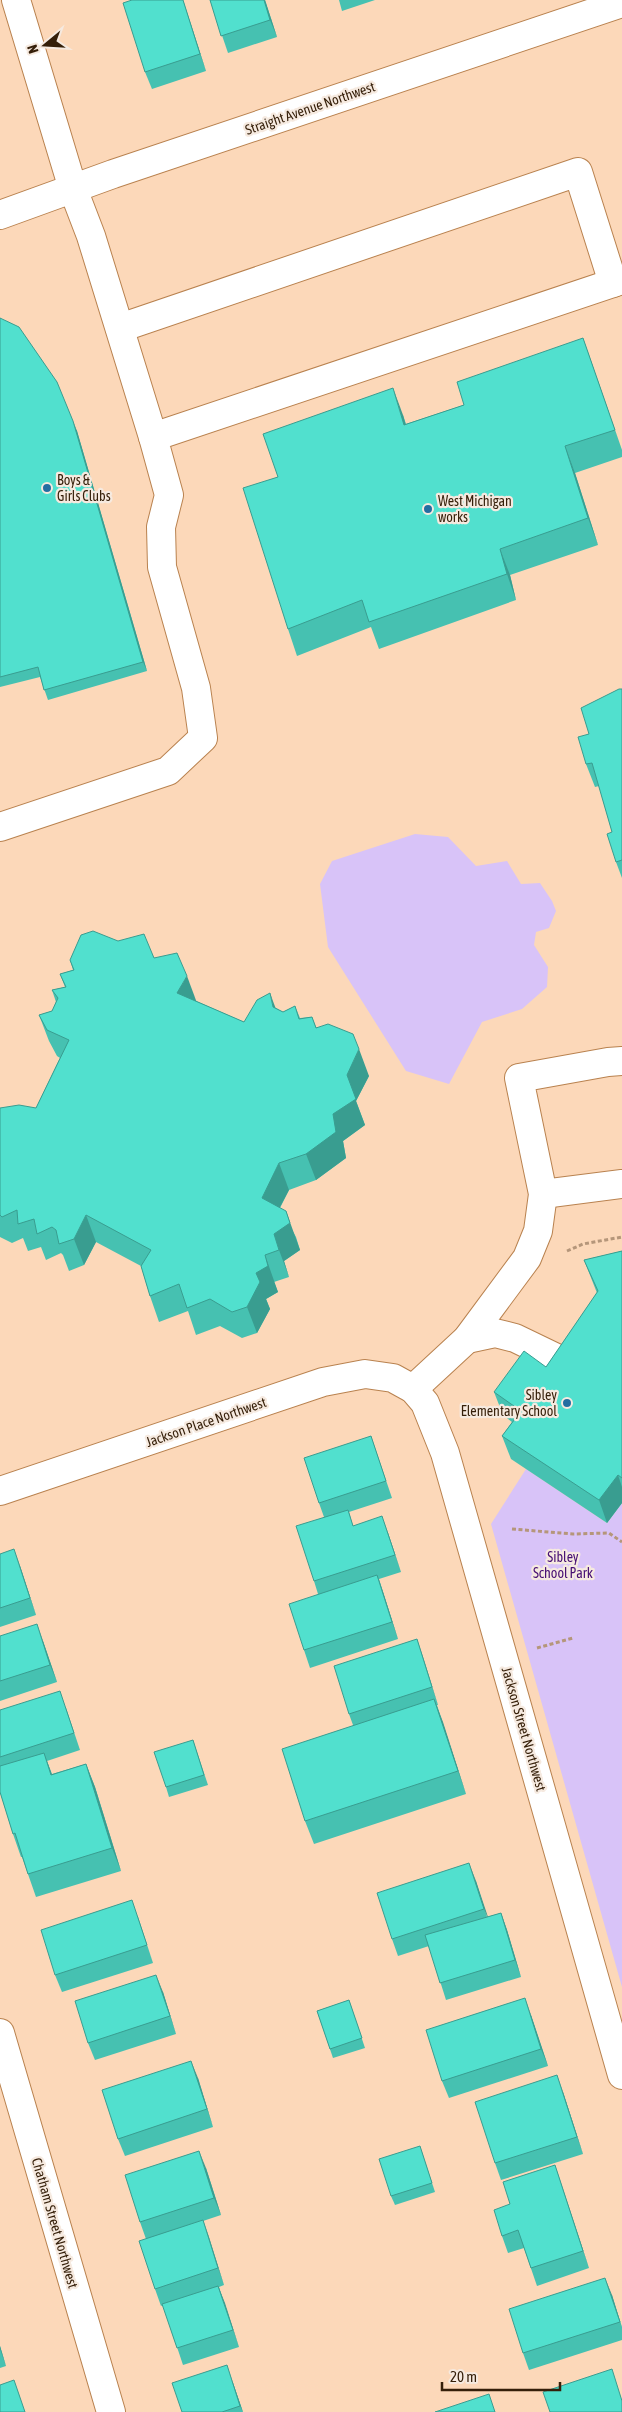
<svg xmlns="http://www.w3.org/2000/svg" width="622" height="2412" font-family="'Asap Condensed',sans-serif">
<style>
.green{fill:#d8c3f8}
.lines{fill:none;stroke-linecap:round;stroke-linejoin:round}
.minor-casing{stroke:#b9824f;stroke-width:30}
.path{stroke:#b5967a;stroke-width:3;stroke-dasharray:4 2.5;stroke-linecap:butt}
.minor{stroke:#fff;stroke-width:28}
.wall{fill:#46c1b1}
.shaded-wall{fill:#399d90}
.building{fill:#51e0ce;stroke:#399d90}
.poi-dot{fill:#236ea1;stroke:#f6eae0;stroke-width:2}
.labels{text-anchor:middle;stroke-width:4.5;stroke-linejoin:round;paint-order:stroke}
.street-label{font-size:14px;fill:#351f09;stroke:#f6eae0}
.poi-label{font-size:14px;fill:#351f09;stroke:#f6eae0;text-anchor:start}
.park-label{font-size:14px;fill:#460e73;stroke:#f6eae0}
</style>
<rect width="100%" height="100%" fill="#fcd8b9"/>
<!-- green -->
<g class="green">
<polygon points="415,834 448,837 476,866 507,861 521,884 540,883 552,901 556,911 549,928 536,932 534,945 548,967 547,987 522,1009 482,1022 449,1084 406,1071 328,947 320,884 332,861"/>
<polygon points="526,1469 607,1523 622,1503 622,1987 491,1524"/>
</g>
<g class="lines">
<!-- minor casing -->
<g class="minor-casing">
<g id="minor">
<polyline points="16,0 73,189 91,236 153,437"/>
<polyline points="0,215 113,174 622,3"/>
<polyline points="120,328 578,172 613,283"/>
<polyline points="0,827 168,771 203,738 196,688 162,567 161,527 169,495 153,437 622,280"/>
<polyline points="543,1194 622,1184"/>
<polyline points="467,1339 495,1333 515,1338 571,1365"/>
<polyline points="413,1389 467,1339 527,1258 538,1231 543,1194 519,1078 608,1062 622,1061"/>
<polyline points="0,1491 323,1382 365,1374 393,1378 413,1389 425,1403 445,1453 622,2075"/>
<polyline points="0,2033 111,2412"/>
</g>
</g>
<!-- path -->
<g class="path">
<polyline points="567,1251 583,1244 622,1237"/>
<polyline points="512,1529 573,1534 609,1533 622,1542"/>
<polyline points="537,1648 573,1638"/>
</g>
<!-- minor -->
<use href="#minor" class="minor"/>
</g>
<!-- wall -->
<g class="wall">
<polygon points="132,0 183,0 206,71 152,89 145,72"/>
<polygon points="210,0 265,0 277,37 228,53"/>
<polygon points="339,0 375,0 342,11"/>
<polygon points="0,318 77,431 147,671 48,700 40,677 0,687"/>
<polygon points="583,338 622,450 622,457 575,473 598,545 510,575 516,600 379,649 371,627 297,656 288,629 278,477 403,415 406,424 464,405"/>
<polygon points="622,689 622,878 616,862 612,832 599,786 595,787 586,764 589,734"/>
<polygon points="154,958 196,1001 244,1022 276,1008 283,1012 295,1006 300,1018 312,1017 316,1027 369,1076 356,1101 365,1125 343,1141 346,1158 316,1180 289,1190 280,1208 296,1237 300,1250 284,1261 289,1277 274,1282 278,1292 266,1299 270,1309 257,1333 242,1338 220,1326 196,1335 188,1311 159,1322 150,1296 141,1266 96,1242 84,1265 69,1271 63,1255 61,1253 46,1260 41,1247 28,1251 23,1238 12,1243 0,1237 0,1108 36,1108 60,1058 57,1056 49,1041 39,1015 52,1011 56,1002 52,990 65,987 60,974 73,970 70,960"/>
<polygon points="622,1251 622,1503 607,1523 511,1459 502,1436 512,1422 503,1415 494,1392 546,1367 597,1293 584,1260"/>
<polygon points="371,1436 392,1498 349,1512 353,1526 388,1533 401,1572 379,1579 398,1639 310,1668 304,1650 318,1594 314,1581 324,1517 319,1503"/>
<polygon points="0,1554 20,1566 36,1615 0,1627"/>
<polygon points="0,1636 43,1641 57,1682 0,1701"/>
<polygon points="417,1639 438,1705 437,1705 466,1794 314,1844 305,1821 353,1725 349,1714"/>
<polygon points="66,1708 80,1750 47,1761 52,1774 86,1764 95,1787 121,1871 36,1897 22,1857 21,1857 13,1834 0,1792 0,1710"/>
<polygon points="193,1740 208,1785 169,1797 166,1787"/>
<polygon points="476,1881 487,1917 501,1913 507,1930 521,1977 446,2000 429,1946 398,1956 392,1939"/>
<polygon points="138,1917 153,1963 62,1992 55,1975"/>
<polygon points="163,1992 176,2034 95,2060 88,2043"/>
<polygon points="349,2000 365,2048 333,2058 317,2011"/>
<polygon points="531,2015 548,2066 449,2098 442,2081"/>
<polygon points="198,2078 213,2127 125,2156 118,2139"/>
<polygon points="563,2092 583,2154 501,2180 495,2163"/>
<polygon points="420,2146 435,2192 395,2205 391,2196"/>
<polygon points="555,2165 589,2268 537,2286 524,2248 508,2253 502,2236 510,2204"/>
<polygon points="206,2168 221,2215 203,2221 224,2285 219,2287 239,2347 183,2365 163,2305 161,2306 155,2289 146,2239 140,2222"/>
<polygon points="612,2295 622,2327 622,2340 529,2370 523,2353"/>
<polygon points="0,2346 6,2366 0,2368"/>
<polygon points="233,2383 243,2412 182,2412"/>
</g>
<!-- shaded-wall -->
<g class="shaded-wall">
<polygon points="183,0 206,71 200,54"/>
<polygon points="264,0 265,0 277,37 270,20"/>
<polygon points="583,338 592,365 622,450 615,430"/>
<polygon points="393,388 403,415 413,451 404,425"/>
<polygon points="73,421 77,431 147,671 143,662"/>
<polygon points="565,446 575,473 598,545 588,518"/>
<polygon points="500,549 510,575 516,600 507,574"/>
<polygon points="187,976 197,1003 177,993"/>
<polygon points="270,993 280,1020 273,1007"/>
<polygon points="359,1049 369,1076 356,1101 365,1125 343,1141 346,1158 316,1180 306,1154 333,1114 347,1075"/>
<polygon points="279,1163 289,1190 271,1224 262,1198"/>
<polygon points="286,1211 300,1250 284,1261 289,1277 279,1250 274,1234"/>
<polygon points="86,1215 96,1242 84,1265 74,1239"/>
<polygon points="265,1255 278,1292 266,1299 270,1309 257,1333 247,1307 256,1273"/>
<polygon points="618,1475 622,1487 622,1503 607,1523 599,1500"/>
<polygon points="382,1516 388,1533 401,1572 395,1555"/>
<polygon points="14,1549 20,1566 36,1615 30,1598"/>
<polygon points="377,1575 383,1592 398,1639 392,1622"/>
<polygon points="37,1624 43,1641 57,1682 50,1665"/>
<polygon points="417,1639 423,1657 438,1705 432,1687"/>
<polygon points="434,1699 443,1722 466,1794 458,1771"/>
<polygon points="44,1753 52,1775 51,1775"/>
<polygon points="86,1764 95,1787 121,1871 112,1848"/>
<polygon points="469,1863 476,1881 491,1926 484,1909"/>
<polygon points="501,1913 507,1930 521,1977 515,1960"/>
<polygon points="156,1975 163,1992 176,2034 170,2016"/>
<polygon points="525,1998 531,2015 548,2066 541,2049"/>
<polygon points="191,2061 198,2078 213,2127"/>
<polygon points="557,2075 563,2092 583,2154 577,2137"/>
<polygon points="199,2151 206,2168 221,2215 214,2198"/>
<polygon points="555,2165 561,2183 589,2268 583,2251"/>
<polygon points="203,2220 209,2237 224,2285 218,2268"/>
<polygon points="605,2278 612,2295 622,2328 620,2322"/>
<polygon points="218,2286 225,2303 239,2347 233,2330"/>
<polygon points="0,2346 6,2366 0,2349"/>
<polygon points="227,2365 233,2383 243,2412 240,2406"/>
</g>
<!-- building -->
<g class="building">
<polygon points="132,0 183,0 200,54 145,72 123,3"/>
<polygon points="210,0 264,0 270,20 221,36"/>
<polygon points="0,318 19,327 57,382 73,421 143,662 44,690 38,667 0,677"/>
<polygon points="583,338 615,430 565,446 588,518 500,549 507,574 369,622 362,600 288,629 243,488 278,477 263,434 393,388 404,425 464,405 457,382"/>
<polygon points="619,689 622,689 622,860 616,862 607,834 612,832 592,763 586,764 578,737 589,734 581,708"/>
<polygon points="93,931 118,941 144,934 154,958 177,953 187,976 177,993 244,1022 257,1000 270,993 273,1007 283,1012 295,1006 299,1019 312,1017 316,1028 328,1024 353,1034 359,1049 347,1075 356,1099 333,1114 336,1132 306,1154 279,1163 262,1198 286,1211 290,1223 274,1234 279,1250 265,1255 268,1266 256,1273 260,1282 247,1307 232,1312 210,1299 187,1308 179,1284 150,1296 141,1266 151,1250 86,1215 74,1239 59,1244 56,1230 52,1227 37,1234 34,1219 18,1224 17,1210 2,1217 0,1215 0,1108 19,1105 36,1108 69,1040 47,1030 39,1015 52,1011 58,998 52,990 66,987 60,974 74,970 70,960 81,935"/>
<polygon points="622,1251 622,1478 618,1475 599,1500 502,1436 521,1411 494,1392 524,1351 546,1367 598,1291 584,1260"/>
<polygon points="371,1436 386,1481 319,1503 304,1458"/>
<polygon points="348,1510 353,1526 382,1516 395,1555 314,1581 296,1526"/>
<polygon points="14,1549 30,1598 0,1608 0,1554"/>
<polygon points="377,1575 392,1622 304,1650 289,1604"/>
<polygon points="37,1624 50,1665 0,1681 0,1636"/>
<polygon points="417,1639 432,1687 349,1714 334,1666"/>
<polygon points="60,1691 74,1733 0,1757 0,1710"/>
<polygon points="434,1699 458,1771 305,1821 282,1749"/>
<polygon points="193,1740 204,1775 166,1787 154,1752"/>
<polygon points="44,1753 51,1775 86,1764 112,1848 28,1874 15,1833 13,1834 0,1792 0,1766"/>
<polygon points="469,1863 484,1909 392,1939 377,1893"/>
<polygon points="132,1900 147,1945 55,1975 41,1930"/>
<polygon points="501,1913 515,1960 440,1983 425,1935"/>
<polygon points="156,1975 170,2016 88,2043 75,2001"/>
<polygon points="525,1998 541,2049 442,2081 426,2030"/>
<polygon points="349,2000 362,2038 330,2049 317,2011"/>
<polygon points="191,2061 207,2109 118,2139 102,2090"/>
<polygon points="557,2075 577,2137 495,2163 475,2102"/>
<polygon points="420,2146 432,2183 391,2196 379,2159"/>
<polygon points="199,2151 214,2198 140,2222 125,2175"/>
<polygon points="555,2165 583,2251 531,2268 518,2230 502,2236 494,2210 510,2204 503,2182"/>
<polygon points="203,2220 218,2268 155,2289 139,2241"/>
<polygon points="605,2278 620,2322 523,2353 509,2309"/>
<polygon points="218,2286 233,2330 177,2348 162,2304"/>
<polygon points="227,2365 240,2406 222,2412 182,2412 172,2383"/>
<polygon points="612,2369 622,2401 622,2412 550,2412 543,2392"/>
<polygon points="14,2380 25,2412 0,2412 0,2385"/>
<polygon points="489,2394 495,2412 435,2412"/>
</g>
<!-- markers -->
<g class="poi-dot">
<circle cx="47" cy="488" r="5"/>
<circle cx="428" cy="509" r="5"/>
<circle cx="567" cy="1403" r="5"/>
</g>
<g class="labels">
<!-- street labels -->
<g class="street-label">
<text transform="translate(310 108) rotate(-19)" y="5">Straight Avenue Northwest</text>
<text transform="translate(206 1422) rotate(-19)" y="5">Jackson Place Northwest</text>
<text transform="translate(524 1729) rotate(74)" y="5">Jackson Street Northwest</text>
<text transform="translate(55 2223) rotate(74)" y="5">Chatham Street Northwest</text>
</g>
<!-- poi labels -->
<g class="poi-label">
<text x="57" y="485">Boys &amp;<tspan x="57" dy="16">Girls Clubs</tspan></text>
<text x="438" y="506">West Michigan<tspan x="438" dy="16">works</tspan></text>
<text x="557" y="1400" text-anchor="end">Sibley<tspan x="557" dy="16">Elementary School</tspan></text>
</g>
<!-- park labels -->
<g class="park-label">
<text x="563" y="1562">Sibley<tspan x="563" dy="16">School Park</tspan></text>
</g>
</g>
<!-- north arrow -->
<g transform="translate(45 45) rotate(252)" stroke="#f6eae0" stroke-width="4" paint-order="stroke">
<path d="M0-4L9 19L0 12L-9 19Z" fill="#351f09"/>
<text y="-8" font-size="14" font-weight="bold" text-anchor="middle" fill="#351f09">N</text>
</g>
<!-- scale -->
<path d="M442 2382v8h118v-8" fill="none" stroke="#351f09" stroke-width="2.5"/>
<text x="450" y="2382" font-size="15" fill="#351f09" stroke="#f6eae0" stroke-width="4" paint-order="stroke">20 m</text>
</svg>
